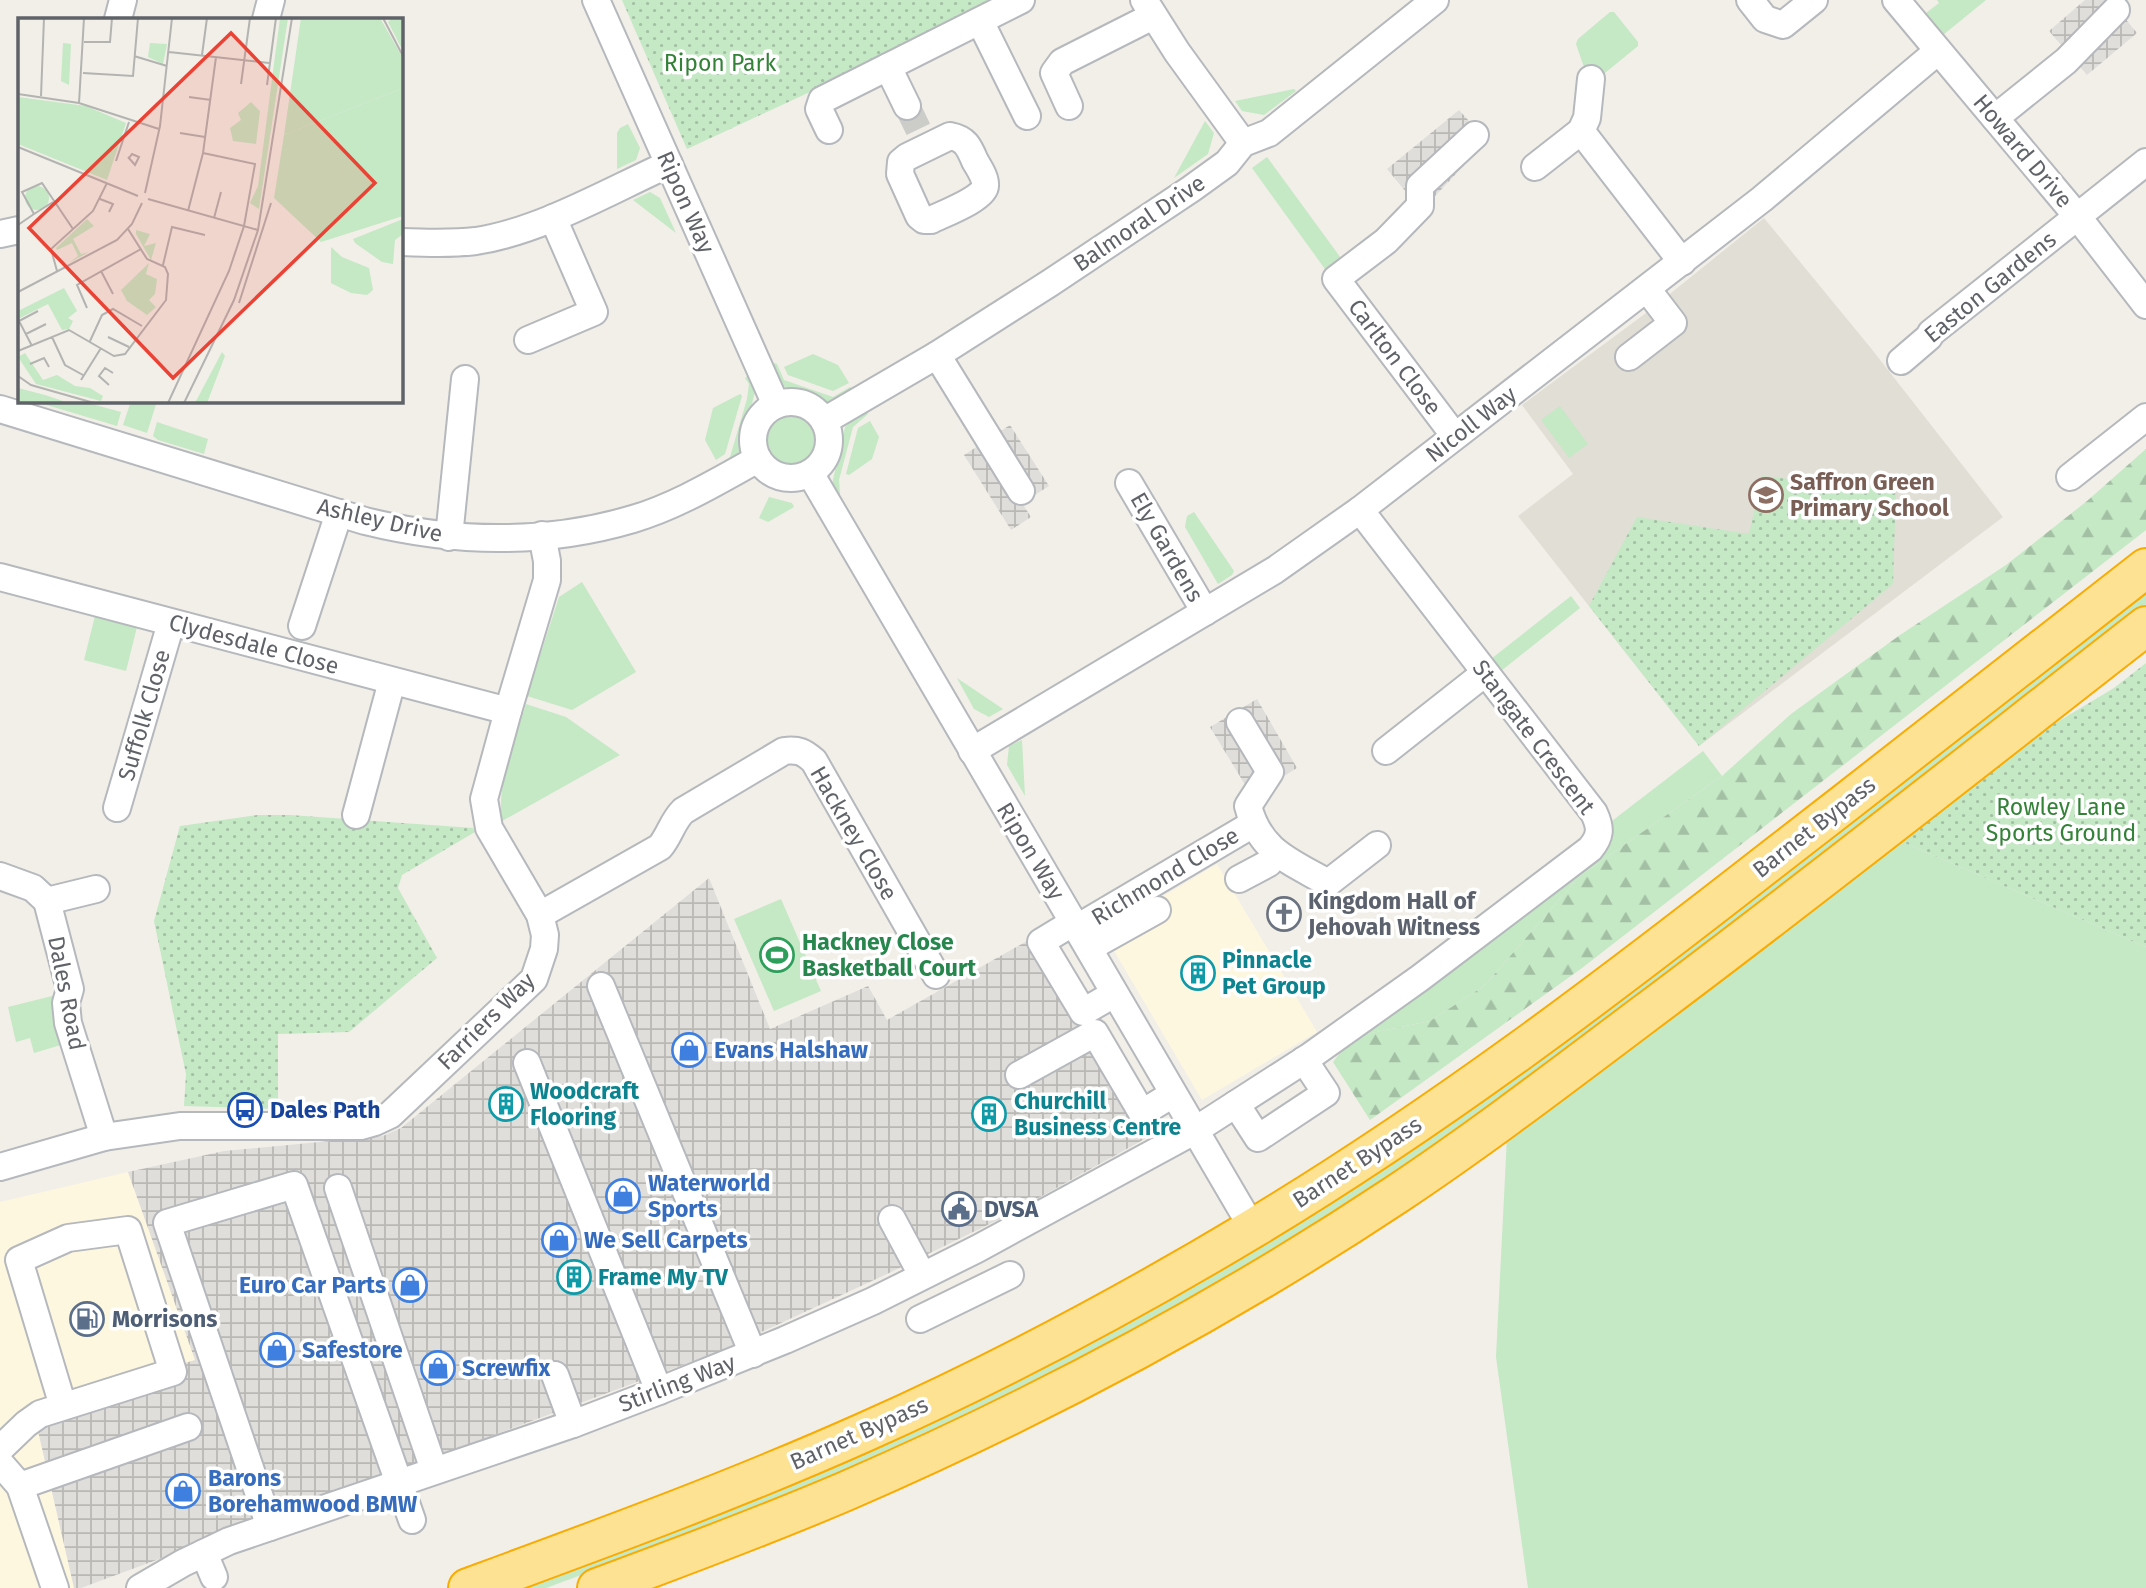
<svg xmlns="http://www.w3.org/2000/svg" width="2146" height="1588" font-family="'Fira Sans',sans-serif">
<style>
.commercial{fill:#fef7e0}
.industrial{fill:url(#industrial-grid)}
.education{fill:#e1ded6}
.grass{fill:#c5e8c5}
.forest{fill:url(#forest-firs)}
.park{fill:url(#park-dots)}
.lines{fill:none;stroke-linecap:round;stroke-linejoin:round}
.minor-tunnel{stroke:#ccccc8;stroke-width:26;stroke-dasharray:26 13;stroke-linecap:butt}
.minor-casing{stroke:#b5b8bc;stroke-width:30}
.highway-casing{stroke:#f9ab00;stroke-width:42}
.minor{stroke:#fff;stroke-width:26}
.highway{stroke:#fde293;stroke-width:38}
.labels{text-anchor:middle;stroke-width:7;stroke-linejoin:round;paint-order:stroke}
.park-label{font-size:23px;fill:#348238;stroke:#fff}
.street-label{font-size:23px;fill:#5f6368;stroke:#fff}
.education-label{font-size:23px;font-weight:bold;fill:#785e54;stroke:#fff;text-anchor:start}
.worship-label{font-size:23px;font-weight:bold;fill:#5b616d;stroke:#fff;text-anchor:start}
.leisure-label{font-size:23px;font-weight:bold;fill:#27864d;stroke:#fff;text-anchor:start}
.culture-label{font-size:23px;font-weight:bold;fill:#0d838f;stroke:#fff;text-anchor:start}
.shop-label{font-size:23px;font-weight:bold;fill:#366cbe;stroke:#fff;text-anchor:start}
.transit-label{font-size:23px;font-weight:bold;fill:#164399;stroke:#fff;text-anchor:start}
.service-label{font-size:23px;font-weight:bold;fill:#4e5e75;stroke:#fff;text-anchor:start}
.inset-road{fill:none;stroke:#b3b3b1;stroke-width:2}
.view{fill:#ea4335;fill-opacity:0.15;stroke:#ea4335;stroke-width:3.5}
.inset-edge{fill:none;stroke:#5f6368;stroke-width:3.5}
</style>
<defs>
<pattern id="industrial-grid" width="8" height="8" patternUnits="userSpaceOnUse" patternTransform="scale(1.75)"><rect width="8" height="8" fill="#e0deda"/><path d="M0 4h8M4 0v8" fill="none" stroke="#b9b8b5"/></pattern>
<pattern id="forest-firs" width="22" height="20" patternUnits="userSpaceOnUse" patternTransform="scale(1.75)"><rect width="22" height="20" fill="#c5e8c5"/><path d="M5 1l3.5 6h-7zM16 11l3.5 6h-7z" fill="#a3c0a4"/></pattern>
<pattern id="park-dots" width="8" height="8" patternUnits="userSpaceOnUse" patternTransform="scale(1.75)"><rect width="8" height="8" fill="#c5e8c5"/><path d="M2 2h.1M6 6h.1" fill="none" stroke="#a3c0a4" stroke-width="1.8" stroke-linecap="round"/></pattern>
</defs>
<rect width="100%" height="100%" fill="#f1efe8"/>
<!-- commercial -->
<g class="commercial">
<polygon points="1217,864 1317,1032 1202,1100 1103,932"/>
<polygon points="128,1172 196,1360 33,1409 74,1588 0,1588 0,1202"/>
</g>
<!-- industrial -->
<g class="industrial">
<polygon points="2085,0 2110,0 2137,33 2087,75 2049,31"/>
<polygon points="1459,110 1487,141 1389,245 1415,203 1387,169"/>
<polygon points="1010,425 1049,486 1022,503 1031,517 1011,530 964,455"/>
<polygon points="1257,699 1297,768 1263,789 1247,788 1210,727"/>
<polygon points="709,878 770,1029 868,986 887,1020 1050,928 1159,1119 1159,1131 1008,1215 887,1274 718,1352 81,1588 74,1588 33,1409 195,1360 128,1172 224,1151 383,1136 401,1128"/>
</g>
<!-- education -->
<polygon class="education" points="1764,218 1870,347 2003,517 1699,746 1518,516 1573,474 1522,405 1650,310"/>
<!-- grass -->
<g class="grass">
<polygon points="1937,0 1986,0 1943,35 1926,13 1939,3"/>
<polygon points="1610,12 1614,12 1638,42 1638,46 1600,77 1587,76 1576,44 1578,39"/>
<polygon points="1294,89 1296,91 1264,115 1242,111 1235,101"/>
<polygon points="1205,121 1214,133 1208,154 1174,178"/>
<polygon points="628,124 640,148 636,160 617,169 617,133 620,128"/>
<polygon points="1267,157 1346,265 1330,276 1252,168"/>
<polygon points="650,192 660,198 676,233 633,200"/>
<polygon points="813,354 838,365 849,383 833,391 788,375 784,367"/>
<polygon points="774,363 777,364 784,380 833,397 850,387 854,389 834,402 828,402 785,387 781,384 770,366"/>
<polygon points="750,374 755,392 739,452 736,458 714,471 714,468 730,457 747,399 749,384 745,378"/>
<polygon points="740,394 742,396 725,454 716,460 705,440 713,408"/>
<polygon points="40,401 81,401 121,412 117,426 40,403"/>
<polygon points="131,401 157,401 147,433 123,425"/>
<polygon points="1560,406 1588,444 1569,458 1541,420"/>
<polygon points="864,409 868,414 853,427 839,480 840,494 837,497 832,484 845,427"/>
<circle cx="792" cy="439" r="26"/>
<polygon points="870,421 879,437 872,459 849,475 846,474 858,428"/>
<polygon points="157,422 208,439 204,454 158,440 153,436"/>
<polygon points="769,497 792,503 794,507 768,522 759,518"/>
<polygon points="1194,512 1234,571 1232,575 1218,584 1185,527 1187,516"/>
<polygon points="582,582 636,672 572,710 527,696 559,597"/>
<polygon points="2146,592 2146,604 1594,1032 1400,1171 1218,1284 1126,1336 1032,1384 857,1467 676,1540 546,1588 519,1588 1213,1274 1369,1180 1504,1086 1624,997"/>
<polygon points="1571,596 1580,608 1501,671 1491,659"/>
<polygon points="95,616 137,627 126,671 84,660"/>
<polygon points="957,678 1003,709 989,717 974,709"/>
<path d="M526,704L566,717L620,755L502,821C496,786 516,738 526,704Z"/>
<polygon points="1022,740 1025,796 1007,765 1009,746"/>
<polygon points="1703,751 1722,776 1580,876 1484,986 1430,1021 1352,1037 1608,824"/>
<polygon points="1900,841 2146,947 2146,1588 1528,1588 1496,1357 1507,1137"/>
<polygon points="781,899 821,991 774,1011 734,919"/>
<polygon points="56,995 64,1044 34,1053 30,1038 16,1042 8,1007"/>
</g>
<!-- forest -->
<polygon class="forest" points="2146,449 2146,530 1582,968 1370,1120 1333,1062 1352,1037 1430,1021 1484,986 1580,876 1722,776 1791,714 1900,635 2006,565 2087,501"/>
<!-- park -->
<g class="park">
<polygon points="622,0 995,0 825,85 687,149"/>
<polygon points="1762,476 1896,490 1893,584 1699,746 1589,606 1637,517 1749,534"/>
<polygon points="2146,663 2146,947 1900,841 2049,727 2114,688"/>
<polygon points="257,815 290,815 473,828 475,832 402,875 398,888 437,958 349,1032 278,1034 278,1109 184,1106 186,1074 154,921 180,826"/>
</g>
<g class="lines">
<!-- minor-tunnel -->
<polyline class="minor-tunnel" points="907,106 921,135"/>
<!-- minor casing -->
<g class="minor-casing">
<g id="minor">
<polyline points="596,0 776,405"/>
<polyline points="1144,0 1177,52 1243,143"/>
<polyline points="1750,0 1765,19 1783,25 1814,0"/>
<polyline points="1896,0 2077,216 2146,305"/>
<polyline points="118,19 123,0"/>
<polyline points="266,19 271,0"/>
<polyline points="980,21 1027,116"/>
<polyline points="888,67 907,106"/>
<polyline points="1069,106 1054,73 1062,62 1153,16"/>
<polyline points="1995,118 2066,61 2116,10"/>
<polyline points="829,130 819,109 822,100 1021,0"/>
<polyline points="1581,131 1682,262"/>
<path d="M950,136C966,139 969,147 975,161C979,168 986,178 985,186C985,198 943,214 931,220H924L919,216L900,174L901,162L907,157Z"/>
<polyline points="1535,167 1581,131 1587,118 1591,79"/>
<polyline points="0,234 19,230"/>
<path d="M401,242C426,243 450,244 476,241C541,231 609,191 669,164"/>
<polyline points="528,340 594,312 553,218"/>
<polyline points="937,355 1021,491"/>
<polyline points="1629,357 1673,323 1647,289"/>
<polyline points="1901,361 1929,337 1931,333 2146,162"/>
<circle cx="791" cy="440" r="38"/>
<path d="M0,409L365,521C454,543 545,545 633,519C677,506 718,481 758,459"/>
<polyline points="824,421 937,355 1050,283 1191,189 1227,163 1243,143 1269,133 1435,0"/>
<polyline points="1454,435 1336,279 1386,241 1420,206 1420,186 1475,135"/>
<polyline points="810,473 1253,1229"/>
<polyline points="2070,477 2146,417"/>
<polyline points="1129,483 1205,612"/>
<polyline points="449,537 465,379"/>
<polyline points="0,577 508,711"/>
<polyline points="302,626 339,513"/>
<path d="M1240,722L1270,772L1248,806C1260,852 1290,861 1328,883L1377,845"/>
<polyline points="972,751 1275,570 1360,510 1762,199 1938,51"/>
<polyline points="1386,751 1485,673"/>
<polyline points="117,808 171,623"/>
<polyline points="356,815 392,681"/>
<polyline points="0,876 33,888 47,901 70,989 66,1003 68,1023 104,1137"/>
<polyline points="1239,879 1269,863 1277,853"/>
<polyline points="47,901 96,889"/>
<path d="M540,915L660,847C670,835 672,822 683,811L784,751C798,749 804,752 814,761L936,975"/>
<polyline points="1074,922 1041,942 1083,1012 1114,994"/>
<polyline points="1077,928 1253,824"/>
<polyline points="1089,948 1157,910"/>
<polyline points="601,986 753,1354"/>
<polyline points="527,1063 659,1391"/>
<polyline points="1019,1075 1095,1033 1142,1113 1173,1094"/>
<polyline points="1236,1104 1258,1138 1326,1093 1304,1060"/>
<polyline points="0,1167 104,1137 180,1126 361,1126 375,1122 390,1115 534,979 544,949 545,935 540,915 489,828 484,799 508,711 547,580 547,561 542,535"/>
<polyline points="338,1188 434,1470"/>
<polyline points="892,1219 922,1275"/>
<polyline points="920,1319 1010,1275"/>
<polyline points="555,1375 573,1424"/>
<polyline points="0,1449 26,1424 40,1414 173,1372 128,1230 68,1238 19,1260 63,1406"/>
<polyline points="0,1463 20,1486 55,1588"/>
<polyline points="20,1486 188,1427"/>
<polyline points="270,1527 167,1223 294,1185 412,1520"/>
<polyline points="204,1553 214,1577"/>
<path d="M140,1588L183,1563L229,1541L573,1424L659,1391L785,1340L873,1301L977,1249L1194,1131L1309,1057L1420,978L1590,849C1601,836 1601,828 1594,813L1360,510"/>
</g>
</g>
<!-- highway casing -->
<g class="highway-casing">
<g id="highway">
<path d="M468,1588C601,1539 735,1490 865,1432C998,1373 1127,1304 1252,1229C1437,1118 1608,988 1778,855C1901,760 2023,664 2146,568"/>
<path d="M597,1588C681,1557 764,1526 846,1491C1037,1408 1224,1309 1397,1194C1481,1138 1562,1076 1643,1015C1813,888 1979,756 2146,626"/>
</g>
</g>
<!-- minor -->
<use href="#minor" class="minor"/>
<!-- highway -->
<use href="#highway" class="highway"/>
</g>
<!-- icons -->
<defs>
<g id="school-ring" transform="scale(1.75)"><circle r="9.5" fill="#fff" stroke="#8d6e63" stroke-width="1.5"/><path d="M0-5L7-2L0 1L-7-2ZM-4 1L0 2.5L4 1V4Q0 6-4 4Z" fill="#8d6e63"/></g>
<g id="church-ring" transform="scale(1.75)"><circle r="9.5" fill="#fff" stroke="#6b7280" stroke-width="1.5"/><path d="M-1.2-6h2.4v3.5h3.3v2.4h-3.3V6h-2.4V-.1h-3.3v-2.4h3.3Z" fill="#6b7280"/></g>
<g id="stadium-ring" transform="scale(1.75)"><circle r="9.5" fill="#fff" stroke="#2e9e5b" stroke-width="1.5"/><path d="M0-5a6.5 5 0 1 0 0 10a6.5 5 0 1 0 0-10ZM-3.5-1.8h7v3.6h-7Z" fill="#2e9e5b"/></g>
<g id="building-ring" transform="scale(1.75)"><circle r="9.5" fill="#fff" stroke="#0f9aa8" stroke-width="1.5"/><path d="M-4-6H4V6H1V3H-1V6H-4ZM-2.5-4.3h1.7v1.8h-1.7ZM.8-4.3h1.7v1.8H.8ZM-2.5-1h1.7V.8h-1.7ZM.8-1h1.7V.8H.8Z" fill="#0f9aa8"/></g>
<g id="shop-ring" transform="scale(1.75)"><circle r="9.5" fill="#fff" stroke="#3f7fe0" stroke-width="1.5"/><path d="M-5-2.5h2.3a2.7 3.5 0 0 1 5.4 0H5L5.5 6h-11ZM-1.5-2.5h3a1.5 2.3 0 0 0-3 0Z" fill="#3f7fe0"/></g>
<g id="bus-ring" transform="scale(1.75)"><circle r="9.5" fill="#fff" stroke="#1a4fb4" stroke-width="1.5"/><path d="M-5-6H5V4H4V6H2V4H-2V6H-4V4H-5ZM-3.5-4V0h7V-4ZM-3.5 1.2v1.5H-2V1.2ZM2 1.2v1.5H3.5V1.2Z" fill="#1a4fb4"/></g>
<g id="civic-ring" transform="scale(1.75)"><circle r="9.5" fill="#fff" stroke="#5c6f8a" stroke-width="1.5"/><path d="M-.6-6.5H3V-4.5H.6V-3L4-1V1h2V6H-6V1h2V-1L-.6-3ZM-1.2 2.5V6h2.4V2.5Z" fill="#5c6f8a"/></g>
<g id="fuel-ring" transform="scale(1.75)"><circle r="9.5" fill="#fff" stroke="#5c6f8a" stroke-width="1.5"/><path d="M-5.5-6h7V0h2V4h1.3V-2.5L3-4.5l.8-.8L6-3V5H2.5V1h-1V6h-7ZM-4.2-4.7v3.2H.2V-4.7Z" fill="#5c6f8a"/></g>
</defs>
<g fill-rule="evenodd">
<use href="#school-ring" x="1766" y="495"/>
<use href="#church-ring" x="1284" y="914"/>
<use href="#stadium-ring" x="777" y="955"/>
<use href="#building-ring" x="1198" y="973"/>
<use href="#shop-ring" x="689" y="1050"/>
<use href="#building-ring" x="506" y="1104"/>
<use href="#bus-ring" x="245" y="1110"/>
<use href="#building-ring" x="989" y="1114"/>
<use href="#shop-ring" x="623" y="1196"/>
<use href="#civic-ring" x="959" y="1209"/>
<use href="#shop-ring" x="559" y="1240"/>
<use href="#building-ring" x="574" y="1277"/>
<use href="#shop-ring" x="410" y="1285"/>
<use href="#fuel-ring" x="87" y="1319"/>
<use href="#shop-ring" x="277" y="1350"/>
<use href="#shop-ring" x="438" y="1368"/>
<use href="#shop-ring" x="183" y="1491"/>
</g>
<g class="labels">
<!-- park labels -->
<g class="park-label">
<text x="720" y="71">Ripon Park</text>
<text x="2061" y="815">Rowley Lane<tspan x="2061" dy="26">Sports Ground</tspan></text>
</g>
<!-- street labels -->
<g class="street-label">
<text transform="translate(2023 151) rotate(50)" y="8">Howard Drive</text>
<text transform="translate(686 202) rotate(66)" y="8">Ripon Way</text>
<text transform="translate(1139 223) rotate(-34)" y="8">Balmoral Drive</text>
<text transform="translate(1990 287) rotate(-39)" y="8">Easton Gardens</text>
<text transform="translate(1395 357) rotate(53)" y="8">Carlton Close</text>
<text transform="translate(1471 424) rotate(-38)" y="8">Nicoll Way</text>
<text transform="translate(380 520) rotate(13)" y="8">Ashley Drive</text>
<text transform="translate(1167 547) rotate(60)" y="8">Ely Gardens</text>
<text transform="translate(254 644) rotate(15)" y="8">Clydesdale Close</text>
<text transform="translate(144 715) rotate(-74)" y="8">Suffolk Close</text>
<text transform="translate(1534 737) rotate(53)" y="8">Stangate Crescent</text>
<text transform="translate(1814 827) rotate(-38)" y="8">Barnet Bypass</text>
<text transform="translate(854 833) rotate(60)" y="8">Hackney Close</text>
<text transform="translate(1031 851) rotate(59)" y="8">Ripon Way</text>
<text transform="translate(1165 876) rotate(-31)" y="8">Richmond Close</text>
<text transform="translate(67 993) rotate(79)" y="8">Dales Road</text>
<text transform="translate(486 1021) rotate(-45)" y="8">Farriers Way</text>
<text transform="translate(1357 1162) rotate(-33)" y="8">Barnet Bypass</text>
<text transform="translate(677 1383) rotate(-21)" y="8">Stirling Way</text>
<text transform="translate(859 1433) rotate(-24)" y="8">Barnet Bypass</text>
</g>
<!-- education labels -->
<g class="education-label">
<text x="1790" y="490">Saffron Green<tspan x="1790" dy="26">Primary School</tspan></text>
</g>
<!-- worship labels -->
<g class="worship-label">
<text x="1308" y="909">Kingdom Hall of<tspan x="1308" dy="26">Jehovah Witness</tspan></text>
</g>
<!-- leisure labels -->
<g class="leisure-label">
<text x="802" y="950">Hackney Close<tspan x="802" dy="26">Basketball Court</tspan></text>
</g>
<!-- culture labels -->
<g class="culture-label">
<text x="1222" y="968">Pinnacle<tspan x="1222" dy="26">Pet Group</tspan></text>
<text x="530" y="1099">Woodcraft<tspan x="530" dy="26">Flooring</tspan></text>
<text x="1014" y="1109">Churchill<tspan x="1014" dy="26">Business Centre</tspan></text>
<text x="598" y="1285">Frame My TV</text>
</g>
<!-- shop labels -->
<g class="shop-label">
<text x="714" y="1058">Evans Halshaw</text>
<text x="648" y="1191">Waterworld<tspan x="648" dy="26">Sports</tspan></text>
<text x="584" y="1248">We Sell Carpets</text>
<text x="386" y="1293" text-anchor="end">Euro Car Parts</text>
<text x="302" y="1358">Safestore</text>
<text x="462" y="1376">Screwfix</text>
<text x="208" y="1486">Barons<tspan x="208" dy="26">Borehamwood BMW</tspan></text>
</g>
<!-- transit labels -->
<g class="transit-label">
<text x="270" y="1118">Dales Path</text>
</g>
<!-- service labels -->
<g class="service-label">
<text x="984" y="1217">DVSA</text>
<text x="112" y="1327">Morrisons</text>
</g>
</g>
<!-- overview -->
<g transform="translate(18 18)">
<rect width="385" height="385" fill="#f1efe8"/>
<path d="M45,25L53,26L51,67L43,63ZM132,25L149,26L145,46L130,39ZM385,70V198L303,224L256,180L266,117ZM69,201L76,208L55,221L63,236L71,234L51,245L60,238L54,225L39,232L38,230ZM118,212L132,216L126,228L138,225L133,242L118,216ZM0,370L27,377L51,385H0Z" fill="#c5e8c5"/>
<path d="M262,0H270L241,191L232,185L240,168ZM385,201V216L377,222L375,246L364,244L337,225L335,221ZM313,229L324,239L351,250L355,272L349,277L333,275L313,265ZM46,270L59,293L50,300L55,303L51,311L44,312L30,286L0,301V293ZM204,334L207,338L189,385H177ZM7,335L25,362L39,357L57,368L72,370L85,378L83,383L18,366L0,339Z" fill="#c5e8c5"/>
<path d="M283,0H362L385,40V70L266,117ZM374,0H385V33L370,4ZM0,79L68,88L108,105L89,162L0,126ZM233,84L242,93L238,126L215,123L212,110L223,102L220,95ZM7 180a12 12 0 1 1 24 0a12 12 0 1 1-24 0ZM131,245L128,256L139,261L137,276L131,282L138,289L129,297L109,283L103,272Z" fill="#c5e8c5"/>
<path class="inset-road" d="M365,0L385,38M66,24H92L94,0M151,34L251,45M184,37L189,0M116,38L149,48M65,55L115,58L120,0M223,66L232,0M249,67L258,0M0,76L61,85L141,111M23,78L26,0M171,79L193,82M61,85L66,0M162,115L187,119M0,129L120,178M110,139L117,147L121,139L114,136L111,140M98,143L111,104M127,175L142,108L154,0M82,181L95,186L91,194M130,181L240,212M170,193L185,135L198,39M16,196L35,184M196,200L203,174M0,207L16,196L4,174L24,165L55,211M145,247L154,209L187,217M39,253L33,231L75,193L89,165M83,253L95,276M0,274L99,222L114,206L124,185M221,285L253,185M69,290L59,267L123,231M8,316L28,306M34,319L47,347L65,357M90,319L111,329M72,323L84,297L95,291L124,308M14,328L1,303L20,293M0,333L51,312L96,338L107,336L148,282L150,256L147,249L129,241L110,211M12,346L26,340L31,349M0,358L13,367L76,385M63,362L83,330M91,367L81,358L87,350L95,355M150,385L211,253L226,208L237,146L185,135M166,385L216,282L240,212L274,0"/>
<path class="view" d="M213,15L357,165L155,360L11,210Z"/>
<rect width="385" height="385" class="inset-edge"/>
</g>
</svg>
